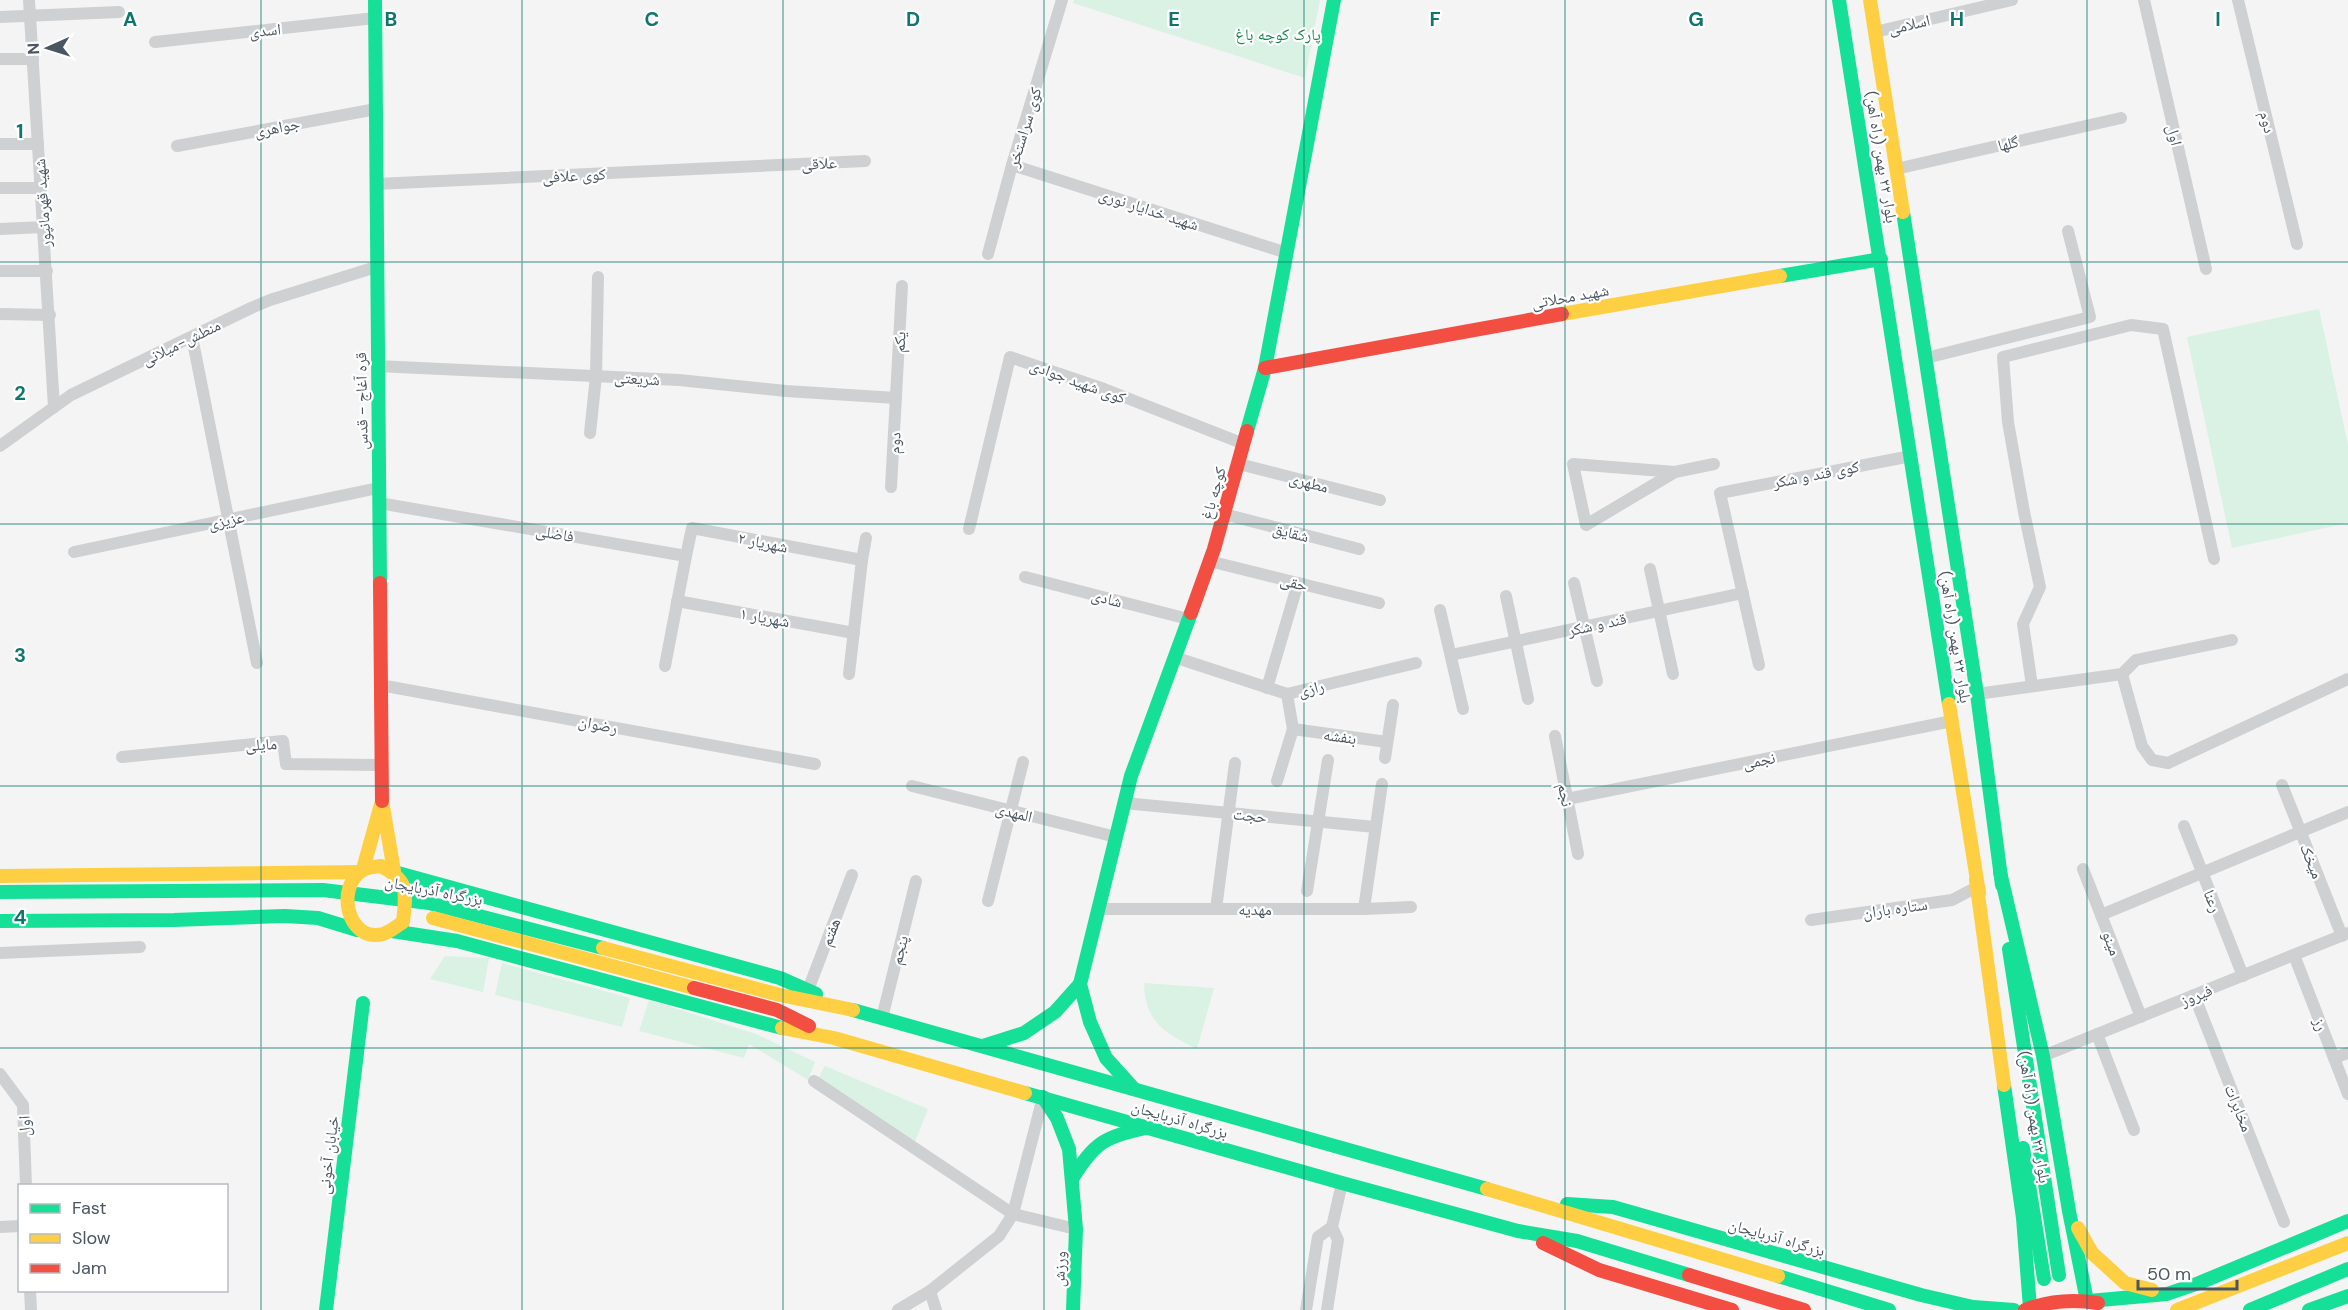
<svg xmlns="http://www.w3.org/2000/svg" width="2348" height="1310" font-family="'DM Sans','Noto Naskh Arabic',sans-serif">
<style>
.green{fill:#d9f2e3}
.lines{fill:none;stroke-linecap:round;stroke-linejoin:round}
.street{stroke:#ced0d2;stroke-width:12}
.fast{stroke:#16e098;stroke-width:14}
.slow{stroke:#ffcf43;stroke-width:14}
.jam{stroke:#f24e42;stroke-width:14}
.grid{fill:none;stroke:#0f766e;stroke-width:1.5;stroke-opacity:0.55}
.labels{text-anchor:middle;stroke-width:4.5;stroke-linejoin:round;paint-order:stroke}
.street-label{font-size:16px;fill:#4a5661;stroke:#fff}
.park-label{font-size:16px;fill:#17864f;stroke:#fff}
.grid-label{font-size:20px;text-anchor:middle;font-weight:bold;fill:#0f766e;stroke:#fff;stroke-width:4.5;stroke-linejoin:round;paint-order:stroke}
</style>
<rect width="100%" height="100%" fill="#f4f4f4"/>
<!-- green -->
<g class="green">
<polygon points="1074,0 1320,0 1305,78 1073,3"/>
<polygon points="2319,309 2348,445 2348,523 2232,548 2187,337"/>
<polygon points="445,956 489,958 483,992 430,979"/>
<polygon points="502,963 630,998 622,1027 495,995"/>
<path d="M1144,983L1214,988L1197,1049C1165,1033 1145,1023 1144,983Z"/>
<polygon points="649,1000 756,1034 815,1062 808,1080 749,1044 744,1058 639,1031"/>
<polygon points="825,1066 928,1109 913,1147 816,1082"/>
</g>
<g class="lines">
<!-- street -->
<g class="street">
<polyline points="29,0 54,407"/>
<polyline points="2144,0 2206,269"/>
<polyline points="2238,0 2297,244"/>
<polyline points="0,17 119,12"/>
<polyline points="1875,32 2012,0"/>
<polyline points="155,42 375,18"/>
<polyline points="0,59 33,59"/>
<polyline points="0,144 38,144"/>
<polyline points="177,146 376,109"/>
<polyline points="1012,165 1287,253"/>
<polyline points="1896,169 2121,118"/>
<polyline points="376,184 865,161"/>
<polyline points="0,188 41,188"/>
<polyline points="0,229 44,227"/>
<polyline points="988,254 1012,165 1062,0"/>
<polyline points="0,271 47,271"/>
<polyline points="0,314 50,315"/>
<polyline points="192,337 257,663"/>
<polyline points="1926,358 2090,317 2068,231"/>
<polyline points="377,366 679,380 786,391 896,398"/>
<polyline points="590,433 596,376 598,277"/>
<polyline points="0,446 71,395 251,308 270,300 376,267"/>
<polyline points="1239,464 1380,500"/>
<polyline points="1675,472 1586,525 1573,464 1675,472 1714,464"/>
<polyline points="891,487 902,286"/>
<polyline points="379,503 686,556 665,666"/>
<polyline points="1224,514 1359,549"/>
<polyline points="969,529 1010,357 1104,389 1244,444"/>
<polyline points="74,552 378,488"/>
<polyline points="686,556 692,528 862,560"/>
<polyline points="1209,561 1379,603"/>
<polyline points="1650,569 1673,674"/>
<polyline points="1025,577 1188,619"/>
<polyline points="1574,583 1597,681"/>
<polyline points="1506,596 1528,699"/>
<polyline points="677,601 854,633"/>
<polyline points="1440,610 1463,709"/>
<polyline points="1451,655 1743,593"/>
<polyline points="1174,657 1287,694 1416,663"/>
<polyline points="1759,665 1720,493 1911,456"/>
<polyline points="849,674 862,560 866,538"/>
<polyline points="2122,674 2142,746 2152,760 2168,763 2348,679"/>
<polyline points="380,685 815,764"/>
<polyline points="2032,686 2023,624 2040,587 2024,512 2008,422 2003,357 2131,325 2163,329 2214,559"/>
<polyline points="1267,688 1298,583"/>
<polyline points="1977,694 2122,674 2136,660 2232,640"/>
<polyline points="1293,729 1387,742"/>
<polyline points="1555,736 1578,854"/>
<polyline points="122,757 283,741 286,764 381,765"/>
<polyline points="1385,758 1393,705"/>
<polyline points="1277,781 1293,729 1287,694"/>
<polyline points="2282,785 2342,936"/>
<polyline points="912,786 1116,837"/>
<polyline points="1567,799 1952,721"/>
<polyline points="1124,803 1375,827"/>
<polyline points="2184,826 2243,976"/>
<polyline points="2083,869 2141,1017"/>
<polyline points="1307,891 1328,760"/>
<polyline points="988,901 1023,762"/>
<polyline points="1098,909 1364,909 1411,907"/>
<polyline points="1216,909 1235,763"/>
<polyline points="1364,909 1382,784"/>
<polyline points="2101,915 2348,812"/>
<polyline points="1811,920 1952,900 1977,887"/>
<polyline points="0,953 140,947"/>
<polyline points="2294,955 2348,1094"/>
<polyline points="808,990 852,875"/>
<polyline points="2194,995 2284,1222"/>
<polyline points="882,1018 916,881"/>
<polyline points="2097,1034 2134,1130"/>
<polyline points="2043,1056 2348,933"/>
<polyline points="2334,1058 2348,1053"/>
<polyline points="0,1074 23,1105 26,1186"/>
<polyline points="814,1081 1013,1214 1076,1229"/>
<polyline points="0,1227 20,1226"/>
<polyline points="30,1290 31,1310"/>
<polyline points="930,1291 936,1310"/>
<polyline points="898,1310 930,1291 999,1236 1013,1214 1043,1097"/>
<polyline points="1306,1310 1318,1237 1332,1227"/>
<polyline points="1327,1310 1338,1240 1332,1227 1342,1183"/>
</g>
<!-- fast -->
<g class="fast">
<polyline points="375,0 380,583"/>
<polyline points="1839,0 1949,704"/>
<polyline points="1903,212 1977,694 2002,885"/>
<polyline points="1780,276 1881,259"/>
<polyline points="1247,431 1265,368 1334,0"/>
<polyline points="2000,872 2043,1056 2069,1211 2087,1301"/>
<polyline points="398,873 780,978 816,994"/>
<polyline points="0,892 323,890 429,903 603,948"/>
<polyline points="0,921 174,920 285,916 318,918 357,930"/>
<polyline points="392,931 457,941 782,1028"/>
<polyline points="2009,949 2059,1275"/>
<polyline points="1080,984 1131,776 1191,613"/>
<polyline points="853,1010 1487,1189"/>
<polyline points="983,1046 1024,1033 1055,1012 1080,984 1090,1022 1106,1058 1134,1089"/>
<polyline points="2004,1085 2023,1218 2030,1308"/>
<polyline points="1025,1093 1342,1183 1518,1231 1577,1241 1689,1275"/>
<polyline points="1043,1097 1057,1118 1069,1149 1076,1229 1073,1310"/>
<polyline points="2023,1148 2044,1279"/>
<path d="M1072,1179C1095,1142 1104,1137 1146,1128"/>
<polyline points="1567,1204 1613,1207 1921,1295 1973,1307 2014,1310"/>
<polyline points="1778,1276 1889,1310"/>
<polyline points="2089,1301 2167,1294 2199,1283 2348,1221"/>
<polyline points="326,1310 363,1003"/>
<polyline points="2250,1310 2348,1269"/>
<polyline points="2309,1310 2348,1296"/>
</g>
<!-- slow -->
<g class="slow">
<polyline points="1870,0 1903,212"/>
<polyline points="1562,314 1780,276"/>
<polyline points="1949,704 1979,893"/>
<path d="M381,866C410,881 406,893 403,922C397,926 390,932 383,934C347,943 335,886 363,870C368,867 375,867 381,866Z"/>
<polyline points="363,869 382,801 394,871"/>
<polyline points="0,876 360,872"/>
<polyline points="1976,880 2004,1085"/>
<polyline points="433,918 694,988"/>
<polyline points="603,948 780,995 853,1010"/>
<polyline points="782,1028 834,1038 1025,1093"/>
<polyline points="1487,1189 1778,1276"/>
<polyline points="2078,1228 2092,1253 2125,1283 2152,1290"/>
<polyline points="2177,1310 2348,1243"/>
</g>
<!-- jam -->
<g class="jam">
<polyline points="1265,368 1562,314"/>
<polyline points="380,583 382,801"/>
<polyline points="1191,613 1214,549 1247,431"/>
<polyline points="694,988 777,1010 809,1026"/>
<polyline points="1543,1243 1599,1270 1732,1310"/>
<polyline points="1689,1275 1804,1310"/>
<path d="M2025,1310C2048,1301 2074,1299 2098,1303"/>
</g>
</g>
<!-- grid -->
<path class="grid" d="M261,0V1310M522,0V1310M783,0V1310M1044,0V1310M1304,0V1310M1565,0V1310M1826,0V1310M2087,0V1310M0,262H2348M0,524H2348M0,786H2348M0,1048H2348"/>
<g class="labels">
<!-- street labels -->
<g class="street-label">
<text transform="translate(1909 24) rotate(-13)" y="6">اسلامی</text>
<text transform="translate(265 30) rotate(-6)" y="6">اسدی</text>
<text transform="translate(2268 122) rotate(76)" y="6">دوم</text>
<text transform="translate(277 127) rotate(-11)" y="6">جواهری</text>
<text transform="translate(1024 127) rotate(-73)" y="6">کوی سراستخر</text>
<text transform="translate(2175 135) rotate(77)" y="6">اول</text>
<text transform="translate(2008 143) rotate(-13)" y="6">گلها</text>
<text transform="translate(1882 157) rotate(81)" y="6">بلوار ۲۲ بهمن (راه آهن)</text>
<text transform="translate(819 163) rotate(-3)" y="6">علاقی</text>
<text transform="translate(574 175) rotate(-3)" y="6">کوی علافی</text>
<text transform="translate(42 203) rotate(-94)" y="6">شهید قهرمانپور</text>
<text transform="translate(1149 209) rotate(18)" y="6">شهید خدایار نوری</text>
<text transform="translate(1570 296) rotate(-10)" y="6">شهید محلاتی</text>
<text transform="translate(181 342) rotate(-26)" y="6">منطش-میلانی</text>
<text transform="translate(899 342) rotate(-87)" y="6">یکم</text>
<text transform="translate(637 378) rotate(3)" y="6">شریعتی</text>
<text transform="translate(1078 381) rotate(20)" y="6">کوی شهید جوادی</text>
<text transform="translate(361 401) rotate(-91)" y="6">قره آغاج - قدس</text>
<text transform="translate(894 443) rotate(-87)" y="6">دوم</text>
<text transform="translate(1816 474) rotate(-11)" y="6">کوی قند و شکر</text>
<text transform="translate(1309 482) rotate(15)" y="6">مطهری</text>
<text transform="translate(1213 493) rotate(-74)" y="6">کوچه باغ</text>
<text transform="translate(226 520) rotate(-12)" y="6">عزیزی</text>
<text transform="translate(1291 532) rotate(14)" y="6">شقایق</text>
<text transform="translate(555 533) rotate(10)" y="6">فاضلی</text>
<text transform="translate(763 542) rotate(11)" y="6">شهریار ۲</text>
<text transform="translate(1294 582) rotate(14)" y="6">حقی</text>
<text transform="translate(1107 598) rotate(15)" y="6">شادی</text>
<text transform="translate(765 617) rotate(10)" y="6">شهریار ۱</text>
<text transform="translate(1597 624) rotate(-12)" y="6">قند و شکر</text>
<text transform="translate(1956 637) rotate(81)" y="6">بلوار ۲۲ بهمن (راه آهن)</text>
<text transform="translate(1311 688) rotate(-14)" y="6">رازی</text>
<text transform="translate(598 724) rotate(11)" y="6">رضوان</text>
<text transform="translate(1340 736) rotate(8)" y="6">بنفشه</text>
<text transform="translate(261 744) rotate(-3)" y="6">مایلی</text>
<text transform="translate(1759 760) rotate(-11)" y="6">نجمی</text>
<text transform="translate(1566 795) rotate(79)" y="6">نجم</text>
<text transform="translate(1014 812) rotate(14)" y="6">المهدی</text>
<text transform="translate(1250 815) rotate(6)" y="6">حجت</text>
<text transform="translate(2312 861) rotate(68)" y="6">میخک</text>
<text transform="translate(434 890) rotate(11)" y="6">بزرگراه آذربایجان</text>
<text transform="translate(2213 901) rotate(69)" y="6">رعنا</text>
<text transform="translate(1895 908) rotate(-8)" y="6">ستاره باران</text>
<text x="1255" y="915">مهدیه</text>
<text transform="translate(830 932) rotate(-69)" y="6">هفتم</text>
<text transform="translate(2112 943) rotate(69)" y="6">مینو</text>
<text transform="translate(899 950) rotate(-76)" y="6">پنجم</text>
<text transform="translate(2196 995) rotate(-22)" y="6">فیروز</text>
<text transform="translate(2321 1024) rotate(69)" y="6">رز</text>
<text transform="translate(2239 1108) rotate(68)" y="6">مخابرات</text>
<text transform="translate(2035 1117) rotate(81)" y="6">بلوار ۲۲ بهمن (راه آهن)</text>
<text transform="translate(1180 1119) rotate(16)" y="6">بزرگراه آذربایجان</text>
<text transform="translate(24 1126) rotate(-92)" y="6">اول</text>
<text transform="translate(328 1155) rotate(-83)" y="6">خیابان آخونی</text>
<text transform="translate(1777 1237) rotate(16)" y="6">بزرگراه آذربایجان</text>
<text transform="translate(1059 1269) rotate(-88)" y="6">ورزش</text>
</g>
<!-- park labels -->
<g class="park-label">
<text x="1278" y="40">پارک کوچه باغ</text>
</g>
</g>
<g class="grid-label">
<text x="130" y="26">A</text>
<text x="391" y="26">B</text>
<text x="652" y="26">C</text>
<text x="913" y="26">D</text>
<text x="1174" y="26">E</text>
<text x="1435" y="26">F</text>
<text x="1696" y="26">G</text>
<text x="1957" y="26">H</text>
<text x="2218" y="26">I</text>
<text x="20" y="138">1</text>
<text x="20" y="400">2</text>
<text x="20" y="662">3</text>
<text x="20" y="924">4</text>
</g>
<!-- legend -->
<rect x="18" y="1184" width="210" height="108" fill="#ffffff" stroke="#b7bbc0" stroke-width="1.5"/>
<rect x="30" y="1204" width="30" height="9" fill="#16e098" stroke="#b7bbc0" stroke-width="1.5"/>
<text x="72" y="1214" font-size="18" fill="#4a5661">Fast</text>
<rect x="30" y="1234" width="30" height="9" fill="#ffcf43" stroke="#b7bbc0" stroke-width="1.5"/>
<text x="72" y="1244" font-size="18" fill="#4a5661">Slow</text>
<rect x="30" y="1264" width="30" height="9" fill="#f24e42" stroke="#b7bbc0" stroke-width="1.5"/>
<text x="72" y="1274" font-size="18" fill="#4a5661">Jam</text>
<!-- north arrow -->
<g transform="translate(48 48) rotate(267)" stroke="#ffffff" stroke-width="4.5" paint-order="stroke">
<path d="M0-4.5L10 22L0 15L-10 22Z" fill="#4a5661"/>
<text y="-9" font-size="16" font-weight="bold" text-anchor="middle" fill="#4a5661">N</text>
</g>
<!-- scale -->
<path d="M2138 1280v9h99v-9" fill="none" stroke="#4a5661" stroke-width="3"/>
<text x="2147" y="1280" font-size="18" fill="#4a5661" stroke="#ffffff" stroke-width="4.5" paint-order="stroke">50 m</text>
</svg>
